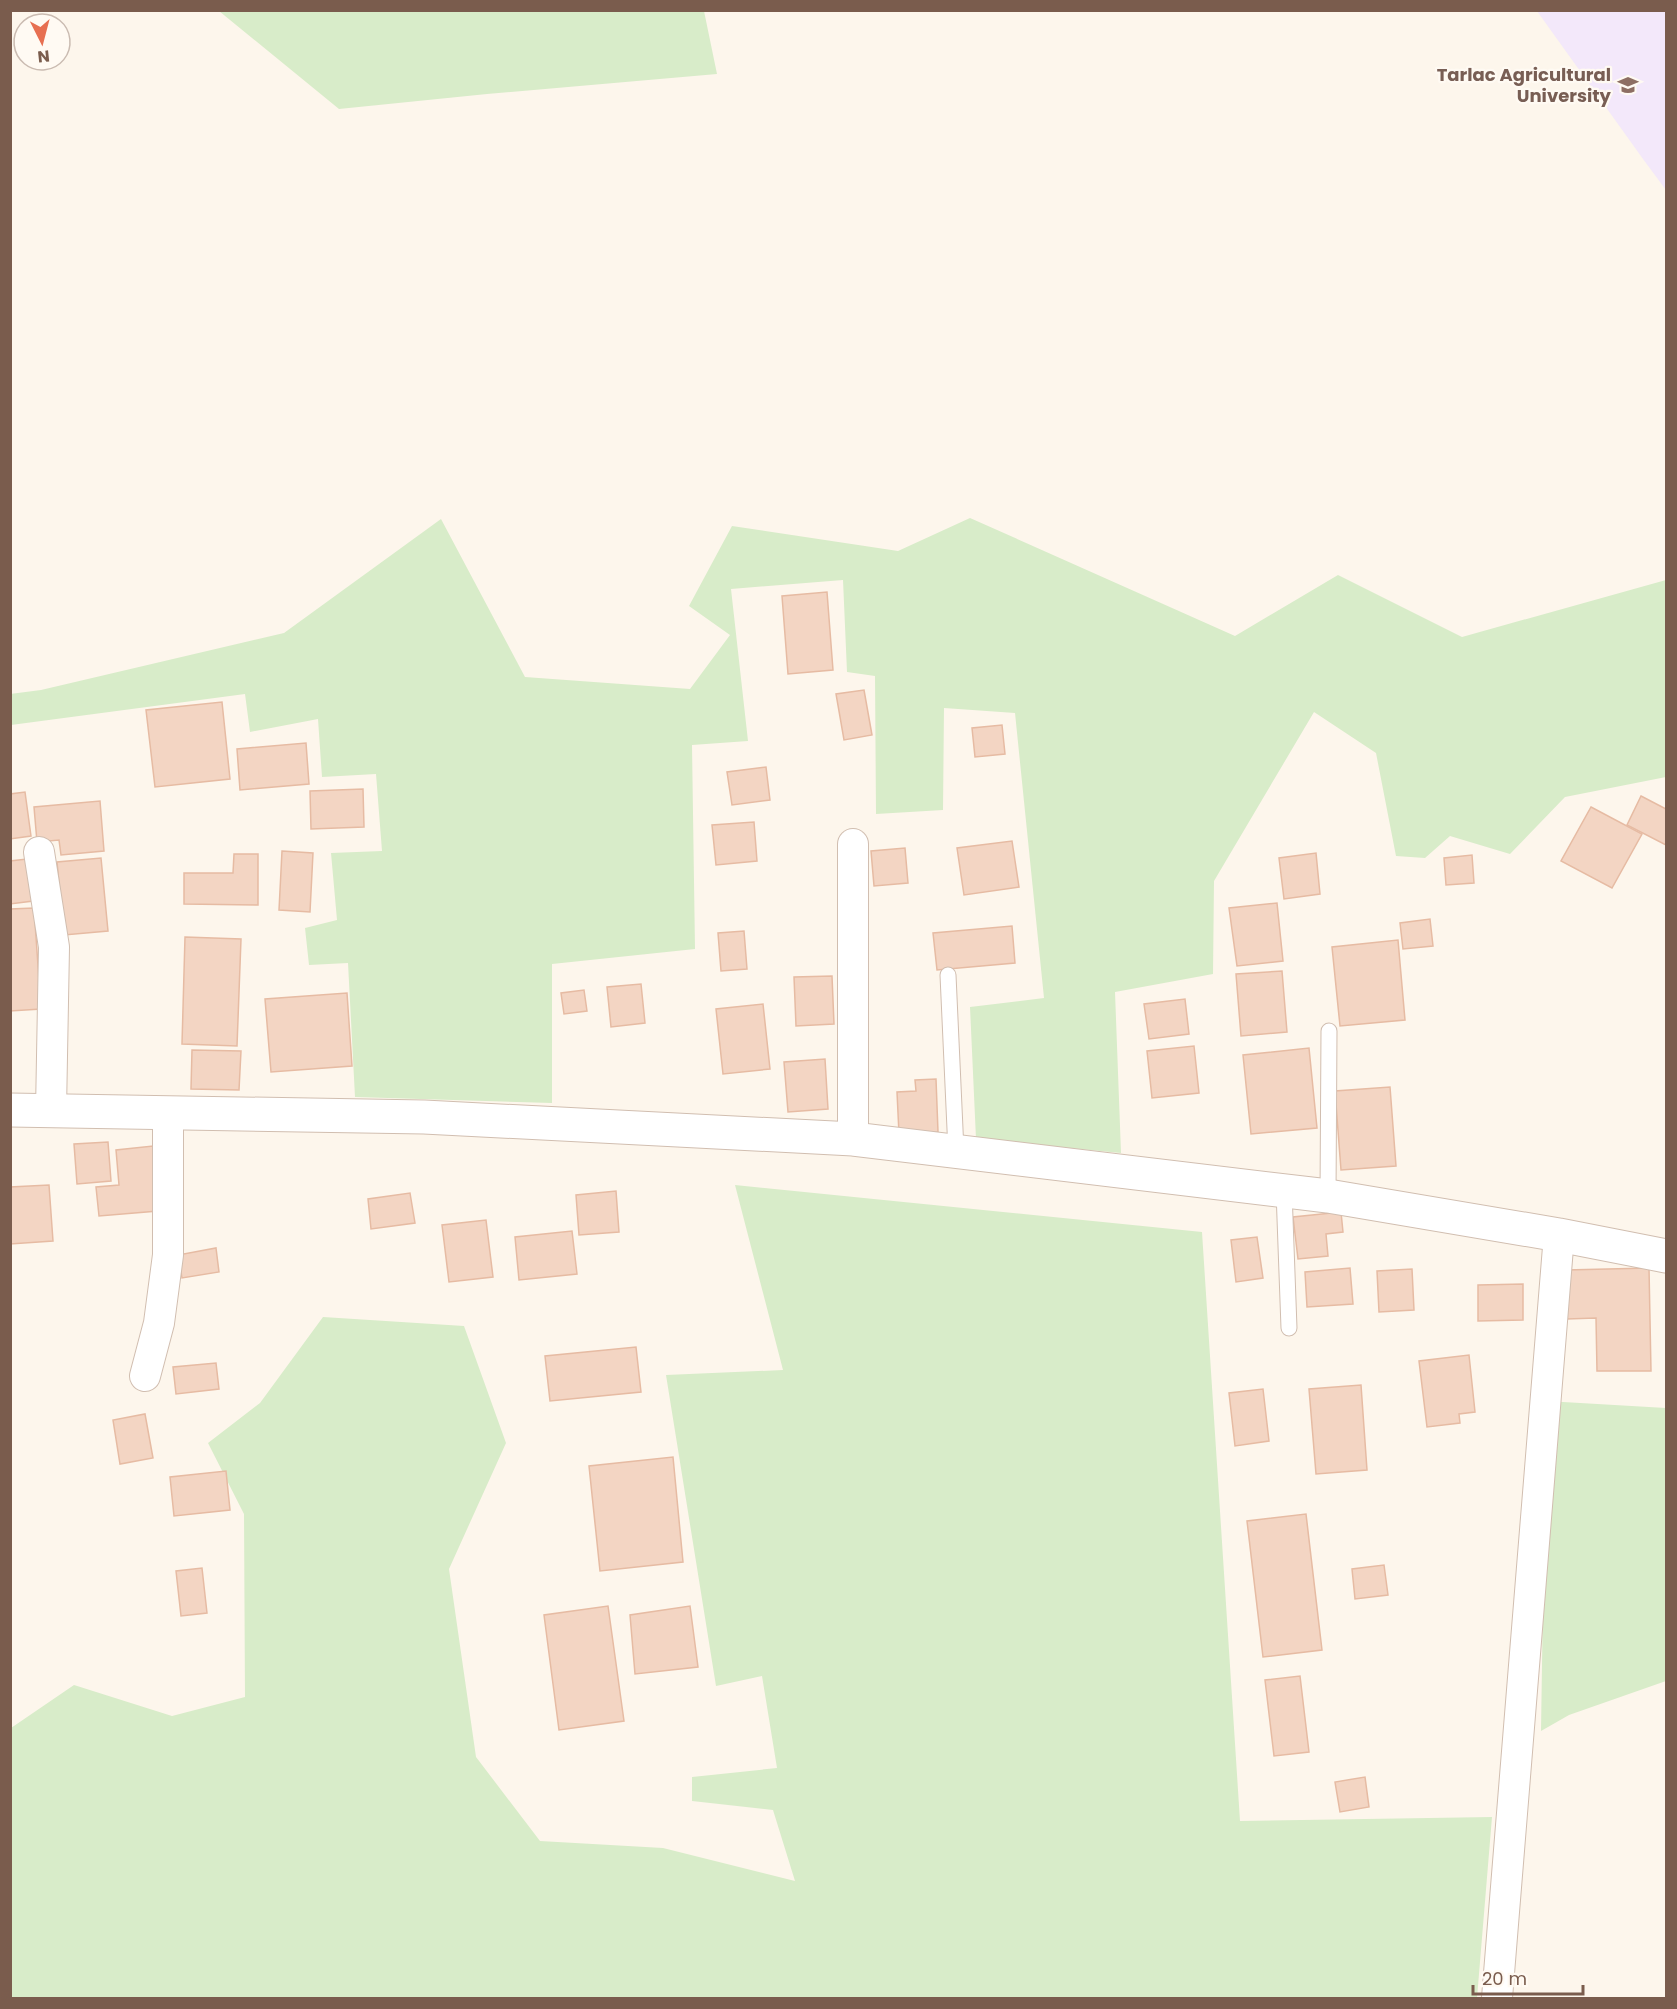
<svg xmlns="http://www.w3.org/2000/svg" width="1677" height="2009" font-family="Poppins,sans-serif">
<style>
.education{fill:#f3e8fa}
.green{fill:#d8ecc9}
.building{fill:#f3d5c3;stroke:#e6bba3;stroke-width:1.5}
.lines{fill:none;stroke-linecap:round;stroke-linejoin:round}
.service-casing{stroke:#d1beb0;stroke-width:17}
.minor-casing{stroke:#d1beb0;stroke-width:32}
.tertiary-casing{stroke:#d1beb0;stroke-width:35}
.service{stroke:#fff;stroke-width:15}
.minor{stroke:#fff;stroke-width:30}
.tertiary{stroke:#fff;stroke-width:33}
.labels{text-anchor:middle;stroke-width:4.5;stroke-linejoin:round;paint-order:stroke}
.education-label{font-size:18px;font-weight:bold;fill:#785e54;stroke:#fffaf3;text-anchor:end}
</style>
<rect width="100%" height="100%" fill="#fdf6ec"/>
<!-- education -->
<polygon class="education" points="1537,11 1666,11 1666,190 1643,159"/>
<!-- green -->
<g class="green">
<polygon points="219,11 704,11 717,74 487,94 339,109"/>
<polygon points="970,518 1235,636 1338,575 1462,637 1666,580 1666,777 1565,797 1510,854 1450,836 1425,858 1396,856 1376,753 1314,712 1214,881 1213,974 1115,992 1121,1153 976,1139 970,1007 1044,998 1015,713 944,708 943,810 876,814 875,676 847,672 843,580 731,589 748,741 692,745 695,949 552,964 552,1103 355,1097 348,963 309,965 305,928 337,920 331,853 382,851 376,774 322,777 318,719 250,732 245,694 11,725 10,694 41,690 284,633 441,519 525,677 690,689 730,635 689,606 732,526 898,551"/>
<polygon points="735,1185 1202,1232 1240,1821 1492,1817 1477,1998 11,1998 11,1728 74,1685 172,1716 245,1697 244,1514 208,1443 260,1403 323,1317 464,1326 506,1443 449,1569 476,1757 540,1841 663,1848 795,1881 773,1810 692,1801 692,1777 777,1768 762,1676 716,1686 666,1375 783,1370"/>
<polygon points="1546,1401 1666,1408 1666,1681 1569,1715 1541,1731"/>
</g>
<!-- building -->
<g class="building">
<polygon points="827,592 833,670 788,674 782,596"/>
<polygon points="864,690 872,735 844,740 836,694"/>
<polygon points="222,702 230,779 155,787 146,710"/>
<polygon points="1002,725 1005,754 975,757 972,728"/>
<polygon points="306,743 309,784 240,790 237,749"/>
<polygon points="766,767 770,800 732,805 727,772"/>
<polygon points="363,789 364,827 311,829 310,791"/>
<polygon points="25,792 31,836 10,839 10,794"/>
<polygon points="1641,796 1666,809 1666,845 1627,825"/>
<polygon points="100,801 104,851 61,855 59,840 37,842 34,807"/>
<polygon points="1591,807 1642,834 1612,888 1561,861"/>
<polygon points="754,822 757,861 716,865 712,825"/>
<polygon points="1012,841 1019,887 964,895 957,848"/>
<polygon points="905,848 908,883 874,886 871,851"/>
<polygon points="282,851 313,853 310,912 279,910"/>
<polygon points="1316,853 1320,894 1284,899 1279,858"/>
<polygon points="234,854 258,854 258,905 184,904 184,873 233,873"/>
<polygon points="1472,855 1474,883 1446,885 1444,858"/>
<polygon points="101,858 108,931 64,935 57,862"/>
<polygon points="27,859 33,901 10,904 10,861"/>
<polygon points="1277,903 1283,961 1237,966 1229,908"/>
<polygon points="34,908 41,1009 10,1011 10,909"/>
<polygon points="1430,919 1433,946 1403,949 1400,923"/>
<polygon points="1012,926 1015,963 937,970 933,933"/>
<polygon points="744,931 747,969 721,971 718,933"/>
<polygon points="185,937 241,939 237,1046 182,1044"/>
<polygon points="1398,940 1405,1020 1340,1026 1332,947"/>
<polygon points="1282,971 1287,1032 1241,1036 1236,974"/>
<polygon points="832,976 834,1024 796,1026 794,977"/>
<polygon points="641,984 645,1023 611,1027 607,987"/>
<polygon points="584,990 587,1011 564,1014 561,993"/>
<polygon points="347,993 352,1066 271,1072 265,999"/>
<polygon points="1185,999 1189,1034 1149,1039 1144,1004"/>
<polygon points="763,1004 770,1069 723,1074 716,1009"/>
<polygon points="1194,1046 1199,1093 1152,1098 1147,1051"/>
<polygon points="1309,1048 1317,1128 1251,1134 1243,1055"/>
<polygon points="192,1050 241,1051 239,1090 191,1089"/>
<polygon points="825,1059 828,1109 788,1112 784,1062"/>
<polygon points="936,1079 938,1132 899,1134 897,1092 916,1091 915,1080"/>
<polygon points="1390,1087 1396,1166 1341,1170 1335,1091"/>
<polygon points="108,1142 111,1181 77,1184 74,1144"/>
<polygon points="153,1146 158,1211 99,1216 96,1187 119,1185 116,1150"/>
<polygon points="49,1185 53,1241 10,1244 10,1187"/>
<polygon points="616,1191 619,1232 579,1235 576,1195"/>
<polygon points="410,1193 415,1223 371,1229 368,1199"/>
<polygon points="1341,1212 1343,1232 1326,1234 1328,1256 1298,1259 1293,1217"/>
<polygon points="486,1220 493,1277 449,1282 442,1225"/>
<polygon points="572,1231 577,1274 519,1280 515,1237"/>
<polygon points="1257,1237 1263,1278 1236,1282 1231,1240"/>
<polygon points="216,1248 219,1272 182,1278 178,1255"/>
<polygon points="1350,1268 1353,1304 1307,1307 1305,1272"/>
<polygon points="1649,1268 1651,1371 1597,1371 1596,1318 1567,1319 1566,1270"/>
<polygon points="1412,1269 1414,1310 1379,1312 1377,1271"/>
<polygon points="1523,1284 1523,1320 1478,1321 1478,1285"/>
<polygon points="636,1347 641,1392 550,1401 545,1356"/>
<polygon points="1469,1355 1475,1412 1459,1414 1460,1423 1427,1427 1419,1361"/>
<polygon points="216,1363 219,1389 176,1394 173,1367"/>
<polygon points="1361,1385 1367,1470 1316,1474 1309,1389"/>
<polygon points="1263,1389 1269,1441 1235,1446 1229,1393"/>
<polygon points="145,1414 153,1458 120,1464 113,1420"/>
<polygon points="673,1457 683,1562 600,1571 589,1466"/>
<polygon points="226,1471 230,1510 174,1516 170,1477"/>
<polygon points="1306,1514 1322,1650 1263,1657 1247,1521"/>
<polygon points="1384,1565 1388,1595 1355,1599 1352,1569"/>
<polygon points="202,1568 207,1613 181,1616 176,1571"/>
<polygon points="608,1606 624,1721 559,1730 544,1615"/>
<polygon points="690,1606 698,1667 635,1674 630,1615"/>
<polygon points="1300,1676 1309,1752 1274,1756 1265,1680"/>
<polygon points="1365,1777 1369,1807 1340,1812 1335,1782"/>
</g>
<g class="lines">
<!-- service casing -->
<g class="service-casing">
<g id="service">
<polyline points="948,975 956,1151"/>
<polyline points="1284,1191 1289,1328"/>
<polyline points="1328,1196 1329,1031"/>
</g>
</g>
<!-- minor casing -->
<g class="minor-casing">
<g id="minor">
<polyline points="853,844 853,1139"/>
<polyline points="39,852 54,947 51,1111"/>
<polyline points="145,1376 159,1323 168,1255 168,1112"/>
<polyline points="1497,1998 1559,1235"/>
</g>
</g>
<!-- tertiary casing -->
<g class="tertiary-casing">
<polyline id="tertiary" points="10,1110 424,1117 853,1139 1328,1196 1559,1235 1666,1256"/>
</g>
<!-- service -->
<use href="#service" class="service"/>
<!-- minor -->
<use href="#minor" class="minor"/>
<!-- tertiary -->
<use href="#tertiary" class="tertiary"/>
</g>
<!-- icons -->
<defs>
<g id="university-bare" transform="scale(1.62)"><path d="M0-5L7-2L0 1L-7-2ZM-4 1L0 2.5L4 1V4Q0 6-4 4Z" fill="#8d6e63" stroke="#fffaf3" stroke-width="2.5" paint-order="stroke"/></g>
</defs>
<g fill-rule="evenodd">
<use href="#university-bare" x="1628" y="85"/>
</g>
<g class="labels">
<!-- education labels -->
<g class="education-label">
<text x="1611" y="81">Tarlac Agricultural<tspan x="1611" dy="21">University</tspan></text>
</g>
</g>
<!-- border -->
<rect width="1677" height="2009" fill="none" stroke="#7a5c4d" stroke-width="24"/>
<!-- north arrow -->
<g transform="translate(42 42) rotate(174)"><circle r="28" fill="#fffaf3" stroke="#cabbb1" stroke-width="1.5"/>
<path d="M0-4.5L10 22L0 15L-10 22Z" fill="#e76f51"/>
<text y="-9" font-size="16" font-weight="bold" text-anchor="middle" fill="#7a5c4d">N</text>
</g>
<!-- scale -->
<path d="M1473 1985v9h110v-9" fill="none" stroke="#7a5c4d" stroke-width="3"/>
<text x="1482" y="1985" font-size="18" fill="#7a5c4d" stroke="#fffaf3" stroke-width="4.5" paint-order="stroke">20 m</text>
</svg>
